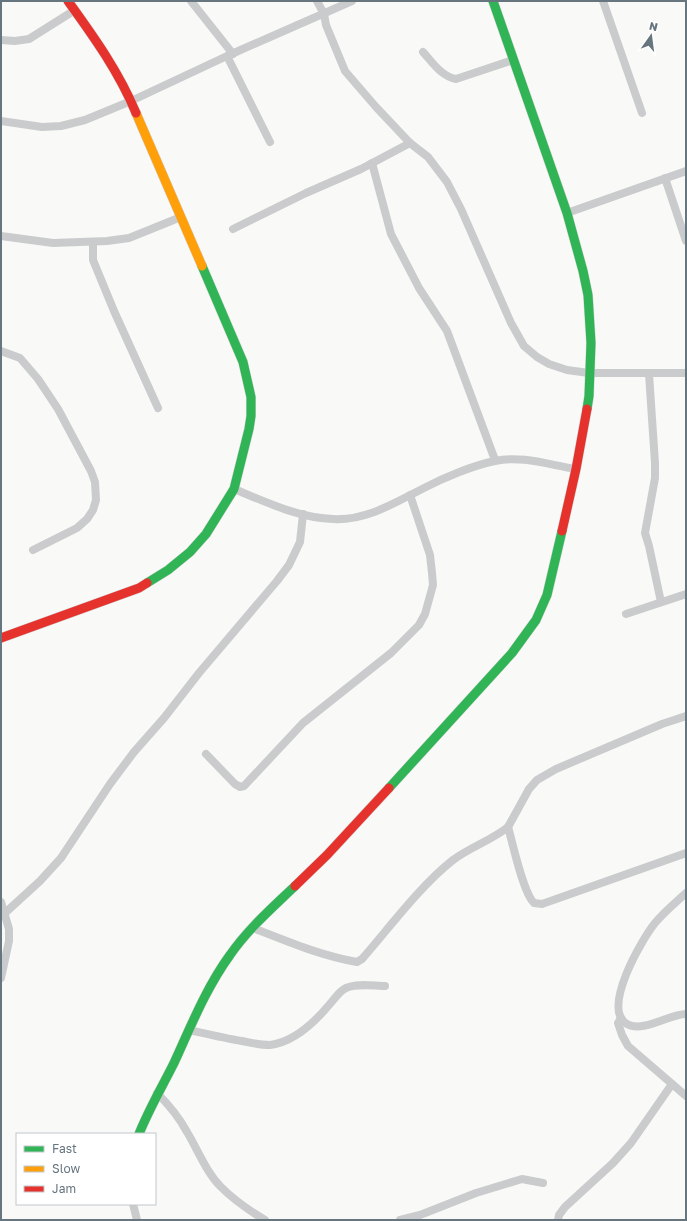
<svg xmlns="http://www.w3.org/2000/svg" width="687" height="1221" font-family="'Golos Text',sans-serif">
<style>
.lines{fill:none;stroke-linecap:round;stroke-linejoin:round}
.fast-casing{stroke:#d5d6d6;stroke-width:10}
.slow-casing{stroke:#d5d6d6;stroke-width:10}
.jam-casing{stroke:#d5d6d6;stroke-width:10}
.street{stroke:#cacbcc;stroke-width:8}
.fast{stroke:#30b455;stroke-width:9}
.slow{stroke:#ff9f0a;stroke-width:9}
.jam{stroke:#e5322d;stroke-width:9}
</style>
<rect width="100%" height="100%" fill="#f9f9f8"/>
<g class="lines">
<!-- fast casing -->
<g class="fast-casing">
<g id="fast">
<polyline points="493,1 567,213 583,271 588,295 591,343 589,396 587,409"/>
<polyline points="147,583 168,570 190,552 206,534 234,489 249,429 251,416 251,397 243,362 202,266"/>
<polyline points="389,788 512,653 536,620 547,595 562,531"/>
<path d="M139,1134C149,1109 162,1087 174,1063C191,1026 206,988 230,955C248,929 272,908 295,886"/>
</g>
</g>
<!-- slow casing -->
<g class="slow-casing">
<polyline id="slow" points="136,113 202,266"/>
</g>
<!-- jam casing -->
<g class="jam-casing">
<g id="jam">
<path d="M68,1C94,37 119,72 136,113"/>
<polyline points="562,531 576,469 587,409"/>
<polyline points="1,638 139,588 147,583"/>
<polyline points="295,886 327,855 389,788"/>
</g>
</g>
<!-- street -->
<g class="street">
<polyline points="191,1 233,54"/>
<polyline points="317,1 324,14 326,25 345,71 376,107 410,143 428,157 447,182 461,209 511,323 524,346 537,357 549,364 567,370 589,373 686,373"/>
<polyline points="603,1 642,113"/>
<polyline points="1,40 15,41 29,39 75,10"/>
<path d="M423,52C433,63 441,76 456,79L513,60"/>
<polyline points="227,56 270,142"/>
<polyline points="1,121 42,127 61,126 85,120 131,101 227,56 352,1"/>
<polyline points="372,163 391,234 419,288 447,331 495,460"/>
<polyline points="665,178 686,241"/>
<polyline points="567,213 686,171"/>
<polyline points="233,229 306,193 361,169 410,143"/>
<polyline points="1,236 53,243 107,241 129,238 181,217"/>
<polyline points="93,242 93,260 114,311 158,408"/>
<polyline points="1,351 20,358 38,379 58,409 91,471 95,482 96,500 93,510 87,519 77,528 33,550"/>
<polyline points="649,374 655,463 655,478 645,533 649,546 661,602"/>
<path d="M234,489C266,502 299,518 333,519C366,521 396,502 424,488C443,478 474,465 495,461C521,455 550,465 576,469"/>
<polyline points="626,614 686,594"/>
<polyline points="206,754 235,784 240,787 244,786 303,723 391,653 419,625 425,614 433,585 432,573 430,555 410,495"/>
<path d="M508,827C513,844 523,893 534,903L542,904L686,853"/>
<path d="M686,893C675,903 664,912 655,923C642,939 601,1009 627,1024C643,1033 669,1014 686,1014"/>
<polyline points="1,902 9,929 9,941 1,978"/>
<polyline points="5,913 40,881 61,858 110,784 134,752 164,718 199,673 277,581 289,565 300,542 303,514"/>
<path d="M253,928C287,941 321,956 357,962L362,959C390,927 420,886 453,860C470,847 492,840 508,827L529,789L537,780L556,769L662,724L686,716"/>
<polyline points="621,1018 618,1023 622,1035 628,1046 686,1096"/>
<path d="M189,1030C207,1034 224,1038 242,1041C251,1043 261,1045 270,1045C294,1042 314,1023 329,1005C334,1000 339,991 346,988C357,983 374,986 385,986"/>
<path d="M157,1093C169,1105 179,1117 187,1132C198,1150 206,1172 221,1187C234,1200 250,1211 265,1220"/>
<polyline points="133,1204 137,1220"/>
<polyline points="400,1220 420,1215 476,1193 522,1179 543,1183"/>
<polyline points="558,1220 559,1215 565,1207 613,1163 631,1143 672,1084"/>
</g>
<!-- fast -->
<use href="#fast" class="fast"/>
<!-- slow -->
<use href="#slow" class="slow"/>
<!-- jam -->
<use href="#jam" class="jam"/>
</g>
<!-- border -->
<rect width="687" height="1221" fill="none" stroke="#67757f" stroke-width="4"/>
<!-- legend -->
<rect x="16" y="1133" width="140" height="72" fill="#ffffff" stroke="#c2c8cc"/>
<rect x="24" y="1146" width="20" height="6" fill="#30b455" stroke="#c2c8cc"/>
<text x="52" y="1153" font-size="12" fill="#67757f">Fast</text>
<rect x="24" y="1166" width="20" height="6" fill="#ff9f0a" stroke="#c2c8cc"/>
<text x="52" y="1173" font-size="12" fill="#67757f">Slow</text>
<rect x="24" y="1186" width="20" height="6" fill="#e5322d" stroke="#c2c8cc"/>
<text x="52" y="1193" font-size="12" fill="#67757f">Jam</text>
<!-- north arrow -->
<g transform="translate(651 36) rotate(14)" stroke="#ffffff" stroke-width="3" paint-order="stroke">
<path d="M0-3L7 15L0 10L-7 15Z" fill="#67757f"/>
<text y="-6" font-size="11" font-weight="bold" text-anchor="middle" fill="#67757f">N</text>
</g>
</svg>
